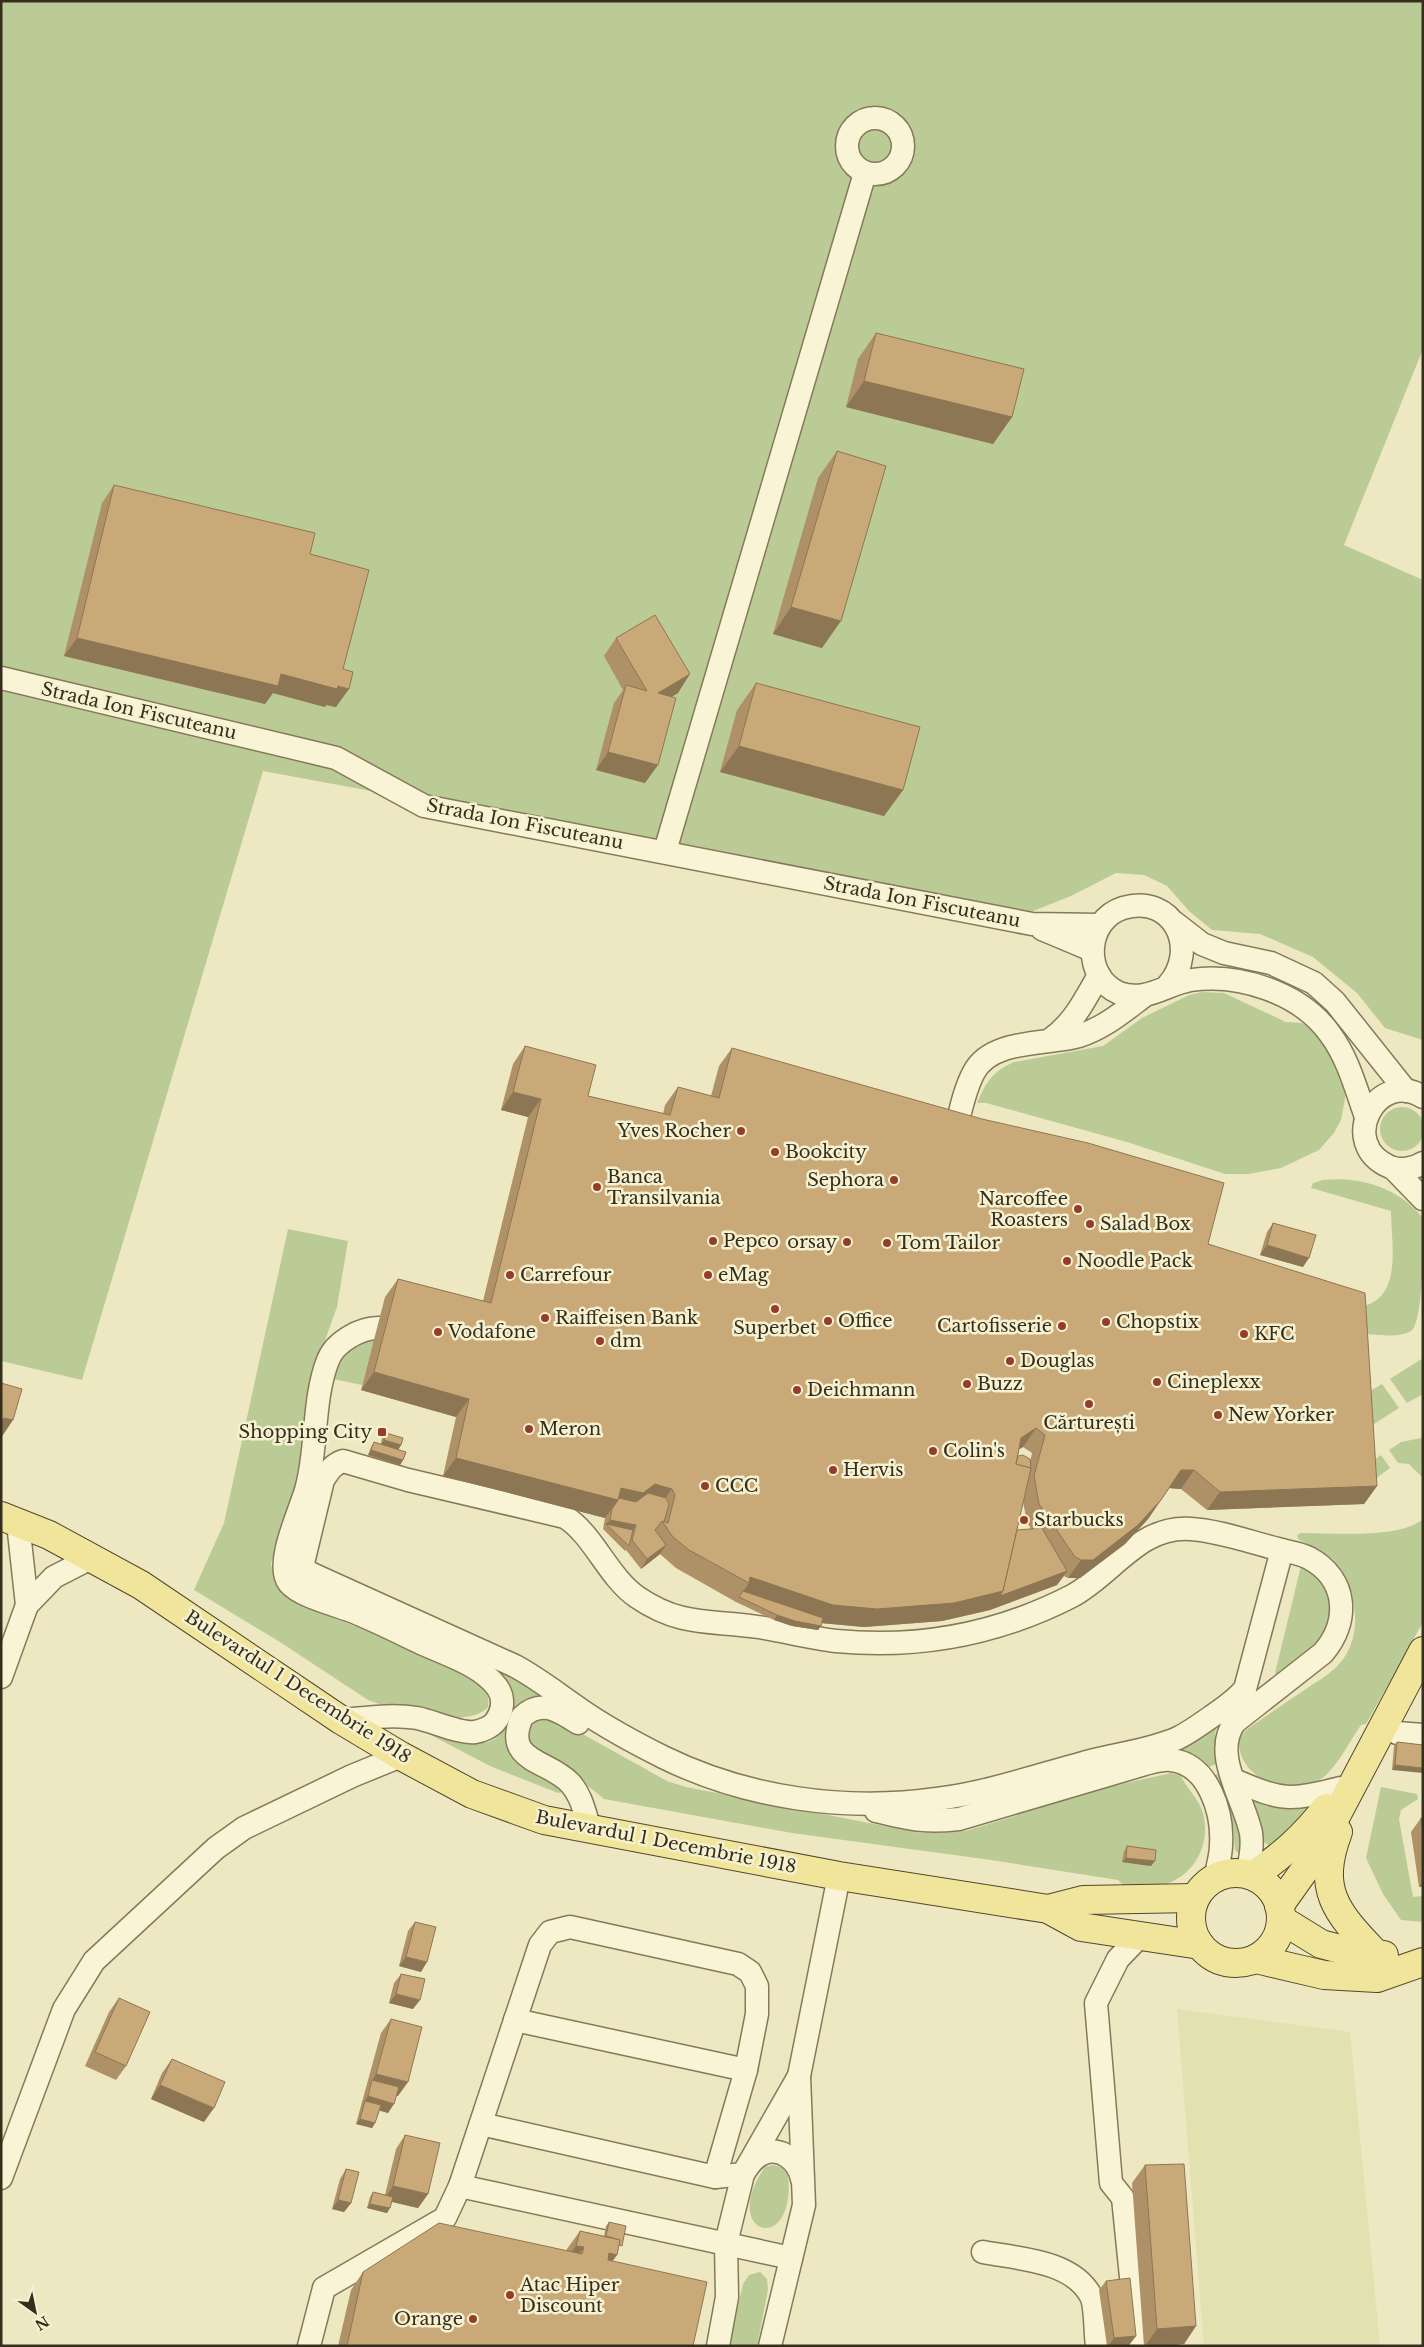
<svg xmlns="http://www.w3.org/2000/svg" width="1424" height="2347" font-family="'Libre Baskerville',serif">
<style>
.farmland{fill:#e1e2af}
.green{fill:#bbcb96}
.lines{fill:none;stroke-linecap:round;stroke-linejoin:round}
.minor-casing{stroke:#867959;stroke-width:25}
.major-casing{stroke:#54462e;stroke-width:30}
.minor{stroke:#f8f4d5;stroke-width:22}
.major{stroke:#f0e59a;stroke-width:28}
.wall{fill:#ae9167;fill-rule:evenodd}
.shaded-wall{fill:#8d7654}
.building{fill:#caa978;stroke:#8d7654}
.poi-dot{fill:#943d2b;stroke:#f5f1d1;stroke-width:2}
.labels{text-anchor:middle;stroke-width:5;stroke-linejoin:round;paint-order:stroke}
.street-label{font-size:18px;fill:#362e1d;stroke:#f5f1d1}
.poi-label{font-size:18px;fill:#362e1d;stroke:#f5f1d1;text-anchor:start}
</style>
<rect width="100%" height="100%" fill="#ede8c2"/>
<!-- farmland -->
<polygon class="farmland" points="1177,2009 1350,2032 1380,2346 1204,2346"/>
<!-- green -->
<g class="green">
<polygon points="1,1 1423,1 1423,349 1344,545 1423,580 1423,1040 1385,1028 1357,993 1313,957 1260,934 1212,930 1189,911 1167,886 1144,875 1116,873 1071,896 1028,913 263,771 82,1380 1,1361"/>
<path d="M1202,992L1224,993L1286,1022L1302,1023L1318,1033L1343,1078L1346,1093L1341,1120L1334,1133L1319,1150L1281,1168L1248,1174H1225L1127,1142L986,1103H977C986,1082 993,1071 1014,1062L1103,1046L1142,1018L1189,995Z"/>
<circle cx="1402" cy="1129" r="22"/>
<path d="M1323,1180C1360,1176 1399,1188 1423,1218C1423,1240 1424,1321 1411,1331C1397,1339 1373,1334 1357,1333L1363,1306C1403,1297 1391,1242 1391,1211L1311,1188L1313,1183Z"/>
<path d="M288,1229L348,1241L337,1307L312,1377L295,1489L271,1563L274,1579L286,1597L354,1626L380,1632L475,1677C484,1687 490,1694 488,1707C468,1730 406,1708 379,1704L368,1700L280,1642L194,1590L224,1523Z"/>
<path d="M367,1340L374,1341L362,1385L333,1379C338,1353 343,1351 367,1340Z"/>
<polygon points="1423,1358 1423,1394 1407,1403 1390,1379"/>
<polygon points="1382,1384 1399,1408 1360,1433 1358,1398"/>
<polygon points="1423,1433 1423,1478 1409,1464 1398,1463 1389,1450 1401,1442 1421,1438"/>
<polygon points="1381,1455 1390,1468 1363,1488 1362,1469"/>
<path d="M1423,1519V1622L1366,1724L1361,1725C1349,1742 1337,1768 1320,1780C1291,1801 1235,1777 1239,1738L1246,1730C1266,1716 1286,1702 1306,1689C1317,1681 1331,1674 1340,1663C1365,1635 1357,1583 1331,1558C1320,1549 1309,1546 1298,1539L1297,1535L1301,1533C1332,1533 1400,1539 1423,1519Z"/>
<polygon points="1301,1566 1314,1573 1327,1589 1332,1611 1326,1638 1277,1676 1275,1673"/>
<path d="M379,1612L498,1668L561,1704L547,1700L508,1744C514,1768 543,1777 562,1788V1792L558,1793L490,1766L429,1734L425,1730C446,1737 491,1757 504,1728C508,1718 509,1707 512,1697Z"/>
<path d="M535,1714L570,1727L667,1781L686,1787L920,1833H941L966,1831L1108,1787L1171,1773L1181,1776C1187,1789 1199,1799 1203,1813C1212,1846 1192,1880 1158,1886C1147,1888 1134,1885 1123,1885L1118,1880L991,1860L792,1833L604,1799L571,1772L533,1753L525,1730Z"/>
<polygon points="1216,1727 1215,1740 1218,1763 1207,1768 1171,1749"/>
<polygon points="1221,1773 1243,1847 1243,1852 1239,1854 1235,1850 1233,1827 1212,1776"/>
<polygon points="1381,1787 1417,1794 1418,1799 1401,1810 1399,1819 1413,1897 1423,1896 1423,1922 1401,1920 1383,1894 1366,1858"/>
<polygon points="1251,1797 1312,1804 1282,1837 1268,1845 1264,1842"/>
<path d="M773,2165L782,2167L788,2174C797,2258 717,2235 765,2167Z"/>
<polygon points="760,2272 767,2279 768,2290 757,2346 729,2346 743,2284 749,2275"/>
</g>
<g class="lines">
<!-- minor casing -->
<g class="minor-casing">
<g id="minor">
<circle cx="875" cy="146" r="28"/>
<polyline points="1,678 336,758 424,806 1032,924 1100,925"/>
<polyline points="665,851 865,173"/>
<polyline points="1175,923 1202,944 1224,953 1271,963 1314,983 1335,1002 1406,1091"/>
<polyline points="1042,929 1092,950"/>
<path d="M1168,985C1200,949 1173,893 1123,908C1085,920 1082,977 1119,993C1146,1003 1166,984 1191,980C1240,973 1301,993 1330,1034C1348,1058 1356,1089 1366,1117"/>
<path d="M1051,1039C1074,1023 1085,999 1099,975"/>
<path d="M1423,1097C1377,1068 1336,1144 1390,1167C1400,1171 1414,1169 1423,1163"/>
<path d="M953,1141C959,1119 963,1092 974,1072C992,1038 1049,1045 1079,1036C1104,1028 1124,1011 1144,996"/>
<polyline points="1393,1168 1423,1199"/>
<polyline points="27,1605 54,1577 91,1558"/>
<polyline points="1,1677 27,1605 18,1523"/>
<path d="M341,1720C366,1718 392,1714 417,1718C433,1721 460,1734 475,1732C482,1731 491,1727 495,1722C503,1712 505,1698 497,1687C480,1664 444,1654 419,1642C398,1632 376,1621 354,1612C337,1605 301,1597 289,1583C274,1565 300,1511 306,1490C318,1448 312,1401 328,1360C335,1342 361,1327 380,1328C388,1329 397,1333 405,1335"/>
<path d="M578,1723C558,1710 541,1699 522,1717C502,1762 549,1760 570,1783C582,1796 585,1814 590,1830"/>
<polyline points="1385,1724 1397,1733 1423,1735"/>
<path d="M1234,1780C1283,1801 1289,1801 1341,1788"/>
<path d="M876,1811C911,1819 923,1823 959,1819L1145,1764C1153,1762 1162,1759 1171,1760C1209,1764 1223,1813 1221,1845C1221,1856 1217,1868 1215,1879"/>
<path d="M1247,1875C1250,1860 1253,1848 1251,1833C1244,1799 1211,1753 1235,1722L1323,1653C1350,1622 1348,1579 1309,1558C1300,1553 1288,1552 1278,1549C1250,1542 1220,1531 1191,1529C1139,1525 1113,1574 1072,1596C998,1634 919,1649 836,1641C810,1638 784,1631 758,1627C710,1620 681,1627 637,1597C608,1577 593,1534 565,1517L408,1480L343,1461C332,1465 329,1471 323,1480L303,1563L306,1571L314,1575L515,1666C539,1679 559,1695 581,1710C607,1728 635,1743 663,1757C746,1798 845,1812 937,1799C986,1793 1035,1776 1083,1763C1114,1754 1149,1751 1178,1738C1192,1731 1205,1721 1218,1712C1228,1705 1237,1698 1245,1689L1282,1550"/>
<polyline points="515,2020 746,2070"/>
<path d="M481,2124L715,2177L743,2174C748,2166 753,2158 762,2154C781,2145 799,2162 802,2179"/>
<polyline points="1,2178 64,2009 94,1961 216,1848 244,1828 352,1776 401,1756"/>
<polyline points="460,2186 791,2258"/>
<path d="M983,2252C1018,2259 1072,2260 1091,2296C1096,2306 1095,2333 1097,2346"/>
<polyline points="309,2346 324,2288 445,2218 460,2186 540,1945 550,1932 570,1927 738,1964 750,1972 757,1986 757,2014 746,2070 715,2177"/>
<polyline points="718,2346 727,2297 726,2243 743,2174 799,2076"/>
<polyline points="770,2346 804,2205 799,2076 839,1876"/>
<polyline points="1138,2346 1123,2198 1111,2183 1096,2003 1118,1959 1141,1935"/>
</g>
</g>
<!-- major casing -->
<g class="major-casing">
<g id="major">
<polyline points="1,1516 49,1535 141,1585 341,1720 401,1756 472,1794 544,1820 839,1876 1048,1909 1081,1927 1200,1945"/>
<path d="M1338,1832C1316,1890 1336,1912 1375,1953"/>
<circle cx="1236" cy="1918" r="45"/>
<path d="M1253,1876C1281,1856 1305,1836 1326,1808"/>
<polyline points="1279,1906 1316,1854 1423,1651"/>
<polyline points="1048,1909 1083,1900 1195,1898"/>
<polyline points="1282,1920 1321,1944 1340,1949 1384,1955"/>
<polyline points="1256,1959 1324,1975 1377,1978 1423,1962"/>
</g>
</g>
<!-- minor -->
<use href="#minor" class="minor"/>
<!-- major -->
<use href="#major" class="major"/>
</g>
<!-- wall -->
<g class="wall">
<polygon points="876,333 1012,417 993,444 846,407 858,359"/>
<polygon points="837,451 822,648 773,634 818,478"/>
<polygon points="114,485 310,554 343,669 336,707 326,705 325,707 273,693 265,704 64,656 102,503"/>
<polygon points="616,638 678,693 671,697 645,783 596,770 614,703 623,690 604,656"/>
<polygon points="756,683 903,790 884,816 720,772 737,710"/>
<path d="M525,1046L588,1096L663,1114L665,1105L678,1087L711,1096L719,1066L732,1048L1208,1244L1377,1486L1364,1504L1207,1510L1181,1489L1169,1488L1148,1519L1125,1544L1080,1578H1068L1064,1576L1057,1585L990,1610L942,1621L864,1627L822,1623L818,1630L792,1626L774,1620L736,1602L676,1568L660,1554L641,1569L626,1550L625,1551L603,1529L605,1518L443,1476L456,1417L361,1390L385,1297L398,1279L483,1301L528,1117L501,1110L513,1064ZM1023,1447L1032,1453L1030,1462L1018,1456L1019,1449ZM1023,1502L1027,1522L1031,1529L1017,1530Z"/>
<polygon points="1273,1223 1303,1267 1260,1255 1267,1232"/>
<polygon points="386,1433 401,1445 398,1450 403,1460 400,1465 368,1455 371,1447 374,1442 381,1444 382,1438"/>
<polygon points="1397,1742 1423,1745 1392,1770 1394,1746"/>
<polygon points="1421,1818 1423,1818 1423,1886 1419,1887 1411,1832"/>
<polygon points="1127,1846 1151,1866 1122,1862 1124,1851"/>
<polygon points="415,1922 421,1972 399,1966 408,1931"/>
<polygon points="401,1974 413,2009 389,2003 394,1983"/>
<polygon points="119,1998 126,2066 116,2080 85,2066 109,2012"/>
<polygon points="391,2019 398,2096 396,2096 388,2113 379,2110 375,2123 372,2128 356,2124 381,2033"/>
<polygon points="172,2059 204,2122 151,2099 162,2073"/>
<polygon points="405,2135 428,2194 418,2208 392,2202 387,2213 367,2208 370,2197 373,2192 385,2195 396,2149"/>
<polygon points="1145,2165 1196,2326 1184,2344 1165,2346 1144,2346 1132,2183"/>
<polygon points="346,2169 351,2203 344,2212 332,2209 340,2179"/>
<polygon points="609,2222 618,2251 612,2261 693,2346 338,2346 351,2290 363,2272 566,2251 567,2249 580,2231 604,2236 606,2226"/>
<polygon points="1106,2281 1136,2336 1129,2345 1107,2346 1099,2290"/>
</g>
<!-- shaded-wall -->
<g class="shaded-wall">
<polygon points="864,381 1012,417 993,444 846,407"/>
<polygon points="791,607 841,621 822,648 773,634"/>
<polygon points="77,638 281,674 349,689 336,707 326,705 325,707 273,693 265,704 64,656"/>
<polygon points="690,674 678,693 646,712 658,693"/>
<polygon points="739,746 903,790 884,816 720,772"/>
<polygon points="608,752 658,765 645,783 596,770"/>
<polygon points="513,1092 541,1099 528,1117 501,1110"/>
<polygon points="1267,1245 1309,1258 1303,1267 1260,1255"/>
<polygon points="374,1372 469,1399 456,1417 361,1390"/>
<polygon points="4,1418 13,1420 1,1438 1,1419"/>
<polygon points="1036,1428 1023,1447 1008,1456 1021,1438"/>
<polygon points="384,1440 401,1445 398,1450 380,1445"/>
<polygon points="371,1450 403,1460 400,1465 368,1455"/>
<polygon points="456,1458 621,1488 655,1484 672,1489 659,1507 613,1507 605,1518 443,1476"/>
<polygon points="1181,1470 1194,1470 1181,1489 1168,1488"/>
<polygon points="1377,1486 1364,1504 1207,1510 1220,1492"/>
<polygon points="1161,1500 1148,1519 1125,1544 1080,1578 1068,1578 1081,1560"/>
<polygon points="610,1520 636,1525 630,1535 606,1524"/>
<polygon points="666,1545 660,1554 641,1569 647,1559"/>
<polygon points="1067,1571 1057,1585 990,1610 942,1621 864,1627 820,1623 740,1596 749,1583 750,1577"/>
<polygon points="777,1615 821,1626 818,1630 792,1626 774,1620"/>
<polygon points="1395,1765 1423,1768 1423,1773 1392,1770"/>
<polygon points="1126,1858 1155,1861 1151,1866 1122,1862"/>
<polygon points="1423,1881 1423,1886 1419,1887"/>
<polygon points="406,1957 427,1962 421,1972 399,1966"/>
<polygon points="396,1994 420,2000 413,2009 389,2003"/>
<polygon points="376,2074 408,2082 398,2096 370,2089 372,2080 367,2088"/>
<polygon points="160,2085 214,2108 204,2122 151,2099"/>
<polygon points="368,2096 394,2104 388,2113 363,2106 365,2101 361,2106"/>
<polygon points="360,2119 375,2123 372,2128 356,2124"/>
<polygon points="393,2186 428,2194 418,2208 384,2200"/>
<polygon points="338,2200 351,2203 344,2212 332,2209"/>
<polygon points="370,2204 390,2208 387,2213 367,2208"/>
<polygon points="576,2246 584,2247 571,2266 563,2264"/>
<polygon points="609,2253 617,2255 604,2273"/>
<polygon points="1196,2326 1184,2344 1165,2346 1145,2346 1157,2329"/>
<polygon points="1136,2336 1129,2345 1108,2346 1114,2338"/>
</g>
<!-- building -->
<g class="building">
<polygon points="876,333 1024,369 1012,417 864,381"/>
<polygon points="837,451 886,466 841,621 791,607"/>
<polygon points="114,485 315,533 310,554 369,570 343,669 353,672 349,689 338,686 337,689 281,674 278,686 77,638"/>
<polygon points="655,615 690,674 658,693 676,698 658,765 608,752 626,685 647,691 616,638"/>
<polygon points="756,683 920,727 903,790 739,746"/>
<polygon points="525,1046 596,1065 588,1096 670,1115 678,1087 719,1098 732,1048 982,1119 1088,1143 1224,1183 1208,1244 1365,1293 1377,1486 1220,1492 1194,1470 1181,1470 1161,1500 1138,1525 1093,1560 1081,1560 1075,1557 1039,1504 1034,1476 1045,1435 1036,1428 1021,1438 1016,1464 1031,1468 1003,1591 954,1603 877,1609 833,1605 750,1577 749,1583 689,1550 673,1537 662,1521 668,1523 675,1495 672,1489 655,1484 643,1493 621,1488 618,1500 456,1458 469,1399 374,1372 398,1279 491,1303 541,1099 513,1092"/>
<polygon points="1273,1223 1316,1235 1309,1258 1267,1245"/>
<polygon points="1,1383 22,1389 13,1420 4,1418 3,1420 1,1419"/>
<polygon points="386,1433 403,1438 401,1445 384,1440"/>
<polygon points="374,1442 406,1452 403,1460 371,1450"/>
<polygon points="1023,1455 1030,1459 1031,1468 1016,1464 1018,1456"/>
<polygon points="648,1493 666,1498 669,1504 664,1522 662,1521 655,1530 666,1545 647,1559 632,1540 636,1525 610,1520 612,1509 618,1500 619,1498 636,1502"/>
<polygon points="606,1524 633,1530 629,1546"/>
<polygon points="1042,1528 1067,1571 1000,1596 1003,1591 1017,1530"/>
<polygon points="743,1591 823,1618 821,1626 795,1621 777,1615 739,1597"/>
<polygon points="1397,1742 1423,1745 1423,1768 1395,1765"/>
<polygon points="1421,1818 1423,1818 1423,1834"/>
<polygon points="1127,1846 1156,1850 1155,1861 1126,1858"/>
<polygon points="415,1922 436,1927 427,1962 406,1957"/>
<polygon points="401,1974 425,1979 420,2000 396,1994"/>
<polygon points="119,1998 150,2012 126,2066 95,2052"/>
<polygon points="391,2019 422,2027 408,2082 376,2074"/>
<polygon points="172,2059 225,2082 214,2108 160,2085"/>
<polygon points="372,2080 399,2087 394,2104 368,2096"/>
<polygon points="365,2101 381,2105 375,2123 360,2119"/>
<polygon points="405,2135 440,2143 428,2194 393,2186"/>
<polygon points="1184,2164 1196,2326 1157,2329 1145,2165"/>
<polygon points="346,2169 359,2172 351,2203 338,2200"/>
<polygon points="373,2192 393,2197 390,2208 370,2204"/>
<polygon points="609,2222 626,2226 622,2246 619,2245 620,2240 606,2236"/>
<polygon points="439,2223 582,2254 584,2247 576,2246 580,2231 620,2240 617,2255 609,2253 608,2260 707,2282 693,2346 347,2346 363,2272"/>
<polygon points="1130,2278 1136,2336 1114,2338 1106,2281"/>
</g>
<!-- markers -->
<g class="poi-dot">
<circle cx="741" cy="1131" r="5"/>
<circle cx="775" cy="1152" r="5"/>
<circle cx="894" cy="1180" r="5"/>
<circle cx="597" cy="1187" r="5"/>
<circle cx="1078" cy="1209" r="5"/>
<circle cx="1090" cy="1224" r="5"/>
<circle cx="713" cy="1241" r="5"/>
<circle cx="847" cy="1242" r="5"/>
<circle cx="887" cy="1243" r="5"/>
<circle cx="1067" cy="1261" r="5"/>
<circle cx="510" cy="1275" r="5"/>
<circle cx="708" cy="1275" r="5"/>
<circle cx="775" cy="1309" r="5"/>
<circle cx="545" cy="1318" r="5"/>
<circle cx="828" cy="1321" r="5"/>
<circle cx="1106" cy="1322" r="5"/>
<circle cx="1062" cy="1326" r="5"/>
<circle cx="438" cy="1332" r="5"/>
<circle cx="1244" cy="1334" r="5"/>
<circle cx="600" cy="1341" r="5"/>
<circle cx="1010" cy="1361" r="5"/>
<circle cx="1157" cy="1382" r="5"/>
<circle cx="967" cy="1384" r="5"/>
<circle cx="797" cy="1390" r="5"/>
<circle cx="1089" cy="1404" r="5"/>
<circle cx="1218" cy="1415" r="5"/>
<circle cx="529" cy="1429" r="5"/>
<rect x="377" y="1427" width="10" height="10" rx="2.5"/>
<circle cx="933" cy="1451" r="5"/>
<circle cx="833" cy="1470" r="5"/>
<circle cx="705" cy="1486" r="5"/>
<circle cx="1024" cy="1520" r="5"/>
<circle cx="510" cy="2295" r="5"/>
<circle cx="473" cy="2319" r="5"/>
</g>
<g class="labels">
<!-- street labels -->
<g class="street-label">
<text transform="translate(139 711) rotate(13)" y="6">Strada Ion Fiscuteanu</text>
<text transform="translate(525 824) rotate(11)" y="6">Strada Ion Fiscuteanu</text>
<text transform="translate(922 902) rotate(11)" y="6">Strada Ion Fiscuteanu</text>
<text transform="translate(298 1687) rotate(33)" y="6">Bulevardul 1 Decembrie 1918</text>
<text transform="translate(666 1842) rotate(11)" y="6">Bulevardul 1 Decembrie 1918</text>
</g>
<!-- poi labels -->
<g class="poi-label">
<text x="731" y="1137" text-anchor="end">Yves Rocher</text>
<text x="785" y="1158">Bookcity</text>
<text x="607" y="1183">Banca<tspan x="607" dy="21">Transilvania</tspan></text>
<text x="884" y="1186" text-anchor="end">Sephora</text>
<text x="1068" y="1205" text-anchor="end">Narcoffee<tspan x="1068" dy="21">Roasters</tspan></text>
<text x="1100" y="1230">Salad Box</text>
<text x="723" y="1247">Pepco</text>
<text x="837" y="1248" text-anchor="end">orsay</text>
<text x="897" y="1249">Tom Tailor</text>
<text x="1077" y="1267">Noodle Pack</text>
<text x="520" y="1281">Carrefour</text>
<text x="718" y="1281">eMag</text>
<text x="555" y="1324">Raiffeisen Bank</text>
<text x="838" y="1327">Office</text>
<text x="1116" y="1328">Chopstix</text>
<text x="1052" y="1332" text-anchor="end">Cartofisserie</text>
<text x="775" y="1334" text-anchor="middle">Superbet</text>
<text x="448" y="1338">Vodafone</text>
<text x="1254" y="1340">KFC</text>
<text x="610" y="1347">dm</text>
<text x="1020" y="1367">Douglas</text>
<text x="1167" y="1388">Cineplexx</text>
<text x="977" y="1390">Buzz</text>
<text x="807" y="1396">Deichmann</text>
<text x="1228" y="1421">New Yorker</text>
<text x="1089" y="1429" text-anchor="middle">Cărturești</text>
<text x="539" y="1435">Meron</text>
<text x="372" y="1438" text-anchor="end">Shopping City</text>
<text x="943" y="1457">Colin's</text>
<text x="843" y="1476">Hervis</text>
<text x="715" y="1492">CCC</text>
<text x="1034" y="1526">Starbucks</text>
<text x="520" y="2291">Atac Hiper<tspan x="520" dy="21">Discount</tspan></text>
<text x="463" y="2325" text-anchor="end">Orange</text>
</g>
</g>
<!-- border -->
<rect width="1424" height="2347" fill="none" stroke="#362e1d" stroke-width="5"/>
<!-- north arrow -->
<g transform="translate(35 2312) rotate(147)" stroke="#f5f1d1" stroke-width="4" paint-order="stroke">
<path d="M0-4L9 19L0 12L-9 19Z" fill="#362e1d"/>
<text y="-8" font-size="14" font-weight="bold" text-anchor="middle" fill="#362e1d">N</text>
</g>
</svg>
